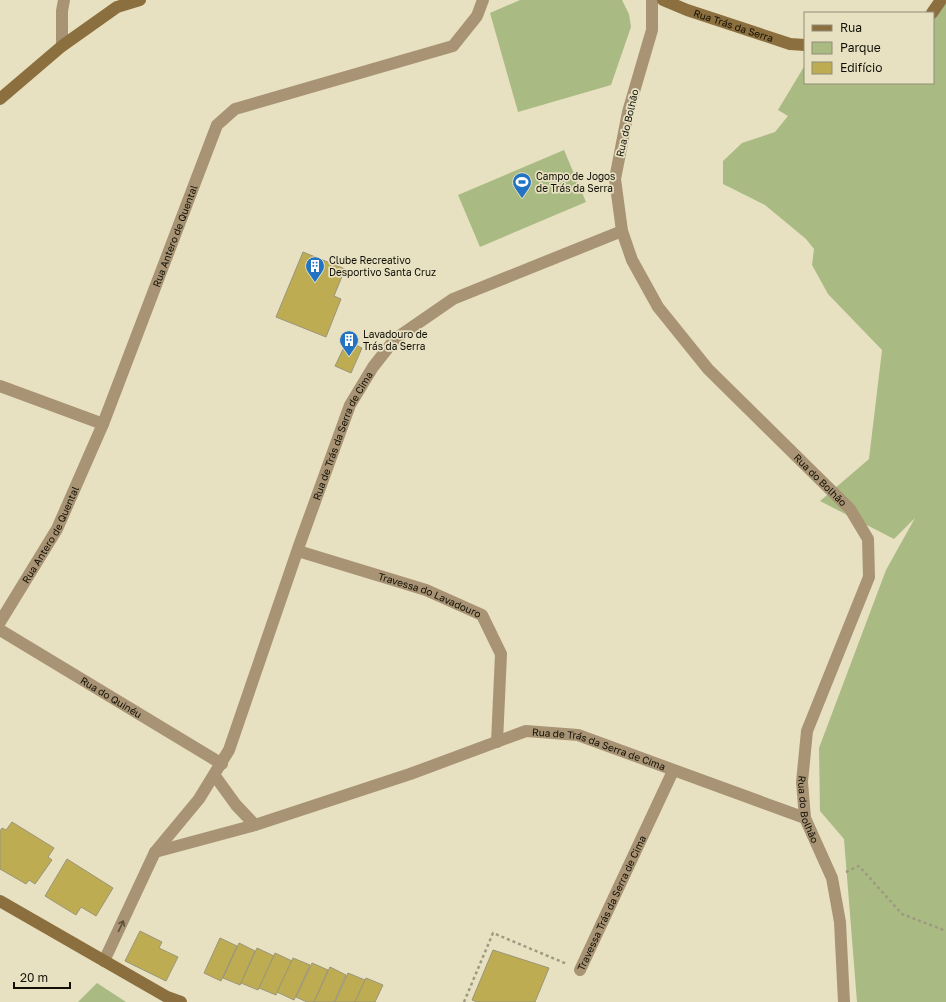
<svg xmlns="http://www.w3.org/2000/svg" width="946" height="1002" font-family="'Golos Text',sans-serif">
<style>
.green{fill:#a9bb82}
.building{fill:#beac53;stroke:#9a9577}
.lines{fill:none;stroke-linecap:round;stroke-linejoin:round}
.path{stroke:#9e9982;stroke-width:2.5;stroke-dasharray:3 3;stroke-linecap:butt}
.street{stroke:#a89474;stroke-width:12}
.secondary{stroke:#8c6f3e;stroke-width:12}
.oneway{stroke:#5c513c}
.labels{text-anchor:middle;stroke-width:3.5;stroke-linejoin:round;paint-order:stroke}
.street-label{font-size:10px;fill:#100e05;stroke:#e7e1c2}
.poi-label{font-size:10px;fill:#100e05;stroke:#e7e1c2;text-anchor:start}
</style>
<rect width="100%" height="100%" fill="#e7e1c2"/>
<!-- green -->
<g class="green">
<polygon points="520,0 622,0 629,14 631,27 611,85 518,112 490,13"/>
<polygon points="946,3 946,1002 857,1002 844,839 820,811 819,748 886,570 915,518 894,539 820,501 869,459 882,350 828,294 812,265 814,249 806,239 765,205 723,184 723,161 742,143 775,132 788,116 778,110 805,65 805,83 933,83 933,15"/>
<polygon points="564,150 586,202 480,247 458,195"/>
<polygon points="97,983 126,1002 78,1002"/>
</g>
<!-- building -->
<g class="building">
<polygon points="303,252 345,269 334,296 341,299 326,337 276,317"/>
<polygon points="347,341 362,348 351,373 335,366"/>
<polygon points="12,822 54,848 48,857 52,860 35,884 29,880 26,884 0,869 0,831 2,828 6,830"/>
<polygon points="67,859 113,888 96,916 81,907 76,915 45,896"/>
<polygon points="140,931 162,942 159,948 178,957 166,981 125,961"/>
<polygon points="220,938 237,946 221,981 204,973"/>
<polygon points="239,943 255,951 240,985 223,978"/>
<polygon points="257,948 274,956 258,990 241,983"/>
<polygon points="493,950 549,968 535,1002 477,1002 472,1000"/>
<polygon points="275,953 292,961 276,995 259,988"/>
<polygon points="293,958 310,965 294,1000 277,992"/>
<polygon points="312,963 328,970 314,1002 307,1002 296,997"/>
<polygon points="330,967 346,975 334,1002 314,1002"/>
<polygon points="348,973 365,980 355,1002 335,1002"/>
<polygon points="366,978 383,985 375,1002 355,1002"/>
</g>
<g class="lines">
<!-- path -->
<g class="path">
<polyline points="846,872 859,866 902,914 946,931"/>
<polyline points="464,1002 493,933 567,964"/>
</g>
<!-- street -->
<g class="street">
<path id="s1" d="M652,0V30L628,112L615,179L622,231L632,260L658,307L708,369L850,509L868,539L869,577L807,731L802,782L805,818L832,878L840,922L844,1002"/>
<polyline points="62,46 62,11 64,0"/>
<polyline points="0,386 103,424"/>
<path id="s2" d="M298,551L426,590L482,615L501,654L497,742"/>
<path id="s3" d="M0,622L57,529L103,424L217,125L235,109L453,46L477,16L483,0"/>
<path id="s4" d="M0,630L222,764"/>
<polyline points="215,776 236,805 255,825"/>
<path id="s5" d="M155,852L255,825L410,774L526,731L578,735L805,818"/>
<path id="s6" d="M104,961L155,852L199,799L229,750L300,543L350,405L373,367L395,339L453,299L622,231"/>
<path id="s7" d="M580,970L673,771"/>
</g>
<!-- secondary -->
<g class="secondary">
<path id="s8" d="M663,0L687,10L790,44L805,45"/>
<polyline points="932,13 941,0"/>
<polyline points="0,99 62,46 117,7 140,0"/>
<polyline points="0,901 167,997 181,1002"/>
</g>
</g>
<!-- one-way arrows -->
<defs><path id="oneway-shaft" d="M-6 0H5M1.5-3L5.5 0L1.5 3" fill="none" stroke-width="1.6" stroke-linecap="round" stroke-linejoin="round"/></defs>
<use class="oneway" href="#oneway-shaft" transform="translate(121 926) rotate(-65)"/>
<!-- icons -->
<defs>
<g id="stadium-pin" transform="scale(1)"><path d="M0 17L-7.5 6A9.5 9.5 0 1 1 7.5 6Z" fill="#2274c2" stroke="#e7e1c2"/><path d="M0-5a6.5 5 0 1 0 0 10a6.5 5 0 1 0 0-10ZM-3.5-1.8h7v3.6h-7Z" fill="#fff"/></g>
<g id="building-pin" transform="scale(1)"><path d="M0 17L-7.5 6A9.5 9.5 0 1 1 7.5 6Z" fill="#2274c2" stroke="#e7e1c2"/><path d="M-4-6H4V6H1V3H-1V6H-4ZM-2.5-4.3h1.7v1.8h-1.7ZM.8-4.3h1.7v1.8H.8ZM-2.5-1h1.7V.8h-1.7ZM.8-1h1.7V.8H.8Z" fill="#fff"/></g>
</defs>
<g fill-rule="evenodd">
<use href="#stadium-pin" x="522" y="182"/>
<use href="#building-pin" x="315" y="266"/>
<use href="#building-pin" x="349" y="340"/>
</g>
<g class="labels">
<!-- street labels -->
<g class="street-label">
<text dy="4" stroke="none"><textPath href="#s8" startOffset="75">Rua Trás da Serra</textPath></text>
<text transform="translate(627 123) rotate(-77)" y="4">Rua do Bolhão</text>
<text dy="4" stroke="none"><textPath href="#s3" startOffset="425">Rua Antero de Quental</textPath></text>
<text dy="4" stroke="none"><textPath href="#s6" startOffset="581">Rua de Trás da Serra de Cima</textPath></text>
<text dy="4" stroke="none"><textPath href="#s1" startOffset="558">Rua do Bolhão</textPath></text>
<text dy="4" stroke="none"><textPath href="#s3" startOffset="101">Rua Antero de Quental</textPath></text>
<text dy="4" stroke="none"><textPath href="#s2" startOffset="139">Travessa do Lavadouro</textPath></text>
<text dy="4" stroke="none"><textPath href="#s4" startOffset="130">Rua do Quinéu</textPath></text>
<text dy="4" stroke="none"><textPath href="#s5" startOffset="466">Rua de Trás da Serra de Cima</textPath></text>
<text dy="4" stroke="none"><textPath href="#s1" startOffset="918">Rua do Bolhão</textPath></text>
<text dy="4" stroke="none"><textPath href="#s7" startOffset="74">Travessa Trás da Serra de Cima</textPath></text>
</g>
<!-- poi labels -->
<g class="poi-label">
<text x="536" y="180">Campo de Jogos<tspan x="536" dy="12">de Trás da Serra</tspan></text>
<text x="329" y="264">Clube Recreativo<tspan x="329" dy="12">Desportivo Santa Cruz</tspan></text>
<text x="363" y="338">Lavadouro de<tspan x="363" dy="12">Trás da Serra</tspan></text>
</g>
</g>
<!-- legend -->
<rect x="804" y="12" width="130" height="72" fill="#e7e1c2" stroke="#918d76"/>
<rect x="812" y="25" width="20" height="6" fill="#8c6f3e" stroke="#918d76"/>
<text x="840" y="32" font-size="12" fill="#100e05">Rua</text>
<rect x="812" y="42" width="20" height="12" fill="#a9bb82" stroke="#918d76"/>
<text x="840" y="52" font-size="12" fill="#100e05">Parque</text>
<rect x="812" y="62" width="20" height="12" fill="#beac53" stroke="#918d76"/>
<text x="840" y="72" font-size="12" fill="#100e05">Edifício</text>
<!-- scale -->
<path d="M14 982v6h56v-6" fill="none" stroke="#100e05" stroke-width="2"/>
<text x="20" y="982" font-size="12" fill="#100e05" stroke="#e7e1c2" stroke-width="3" paint-order="stroke">20 m</text>
</svg>
